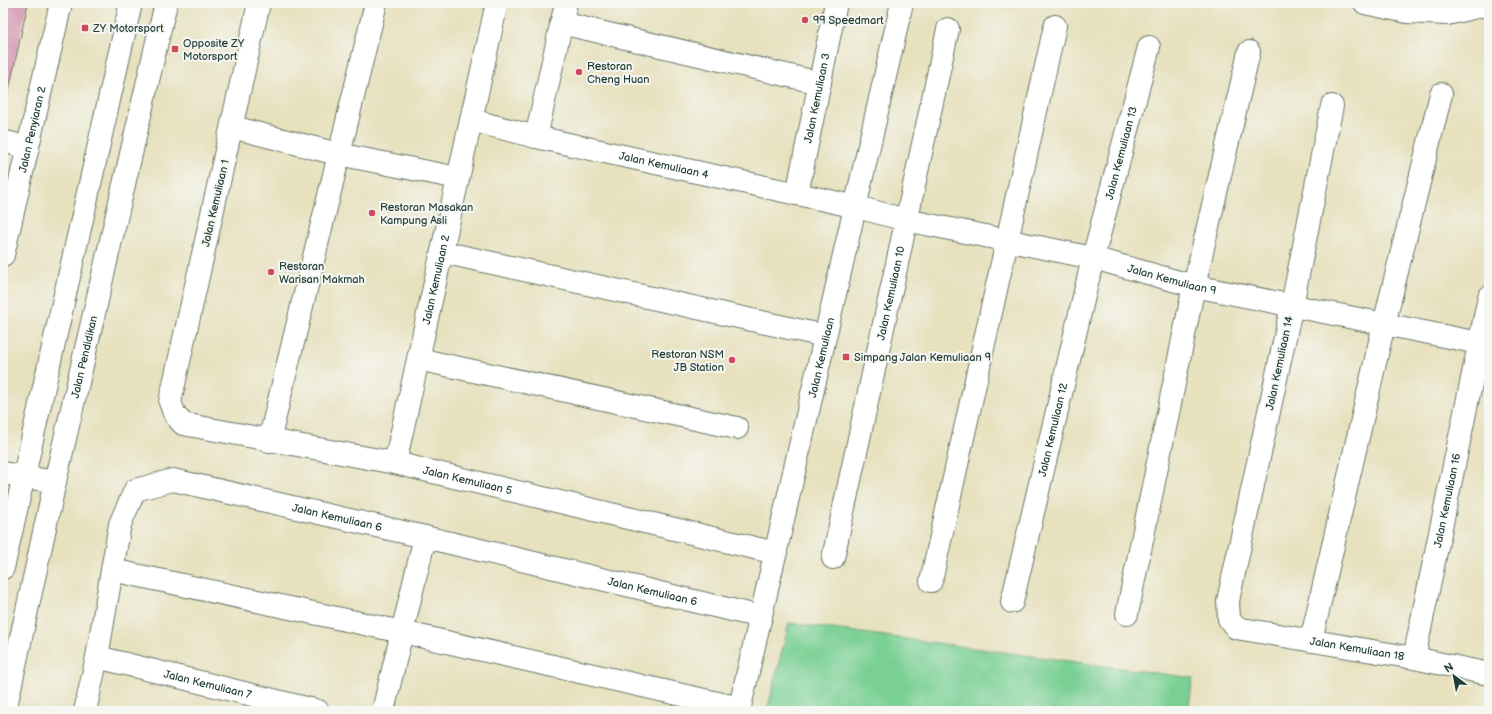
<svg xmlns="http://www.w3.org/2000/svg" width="1492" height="714" font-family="'Balsamiq Sans',sans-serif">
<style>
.green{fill:#7ad094;stroke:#4c8664}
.building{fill:#d191ac}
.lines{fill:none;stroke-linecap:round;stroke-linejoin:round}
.minor-casing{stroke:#657664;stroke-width:24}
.major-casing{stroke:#657664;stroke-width:24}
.minor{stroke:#fff;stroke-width:22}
.major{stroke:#fff;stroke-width:22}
.poi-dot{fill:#d1495b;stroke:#f6f6f2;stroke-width:1.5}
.labels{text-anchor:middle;stroke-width:4;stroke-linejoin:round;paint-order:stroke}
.poi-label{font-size:11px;fill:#1f3d34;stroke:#f6f6f2;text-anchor:start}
.street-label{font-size:11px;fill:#1f3d34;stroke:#f6f6f2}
</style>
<rect width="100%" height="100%" fill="#f6f6f2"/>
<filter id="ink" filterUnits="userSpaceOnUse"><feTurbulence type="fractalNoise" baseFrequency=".025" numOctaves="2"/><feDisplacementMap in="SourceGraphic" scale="8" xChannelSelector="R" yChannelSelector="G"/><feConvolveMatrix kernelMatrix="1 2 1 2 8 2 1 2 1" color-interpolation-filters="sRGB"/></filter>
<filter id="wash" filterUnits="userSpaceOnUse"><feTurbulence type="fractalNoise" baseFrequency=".012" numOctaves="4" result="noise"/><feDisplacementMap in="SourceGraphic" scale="16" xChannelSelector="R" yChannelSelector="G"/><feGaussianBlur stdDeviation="0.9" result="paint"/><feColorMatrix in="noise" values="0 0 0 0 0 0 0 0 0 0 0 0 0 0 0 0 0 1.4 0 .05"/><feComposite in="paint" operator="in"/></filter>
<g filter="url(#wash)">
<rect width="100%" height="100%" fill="#e7e1be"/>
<!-- green -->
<polygon class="green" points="789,623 1193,678 1188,711 767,711"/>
<g id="blocks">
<!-- building -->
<polygon class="building" points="3,3 28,3 4,111 3,111"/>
</g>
</g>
<g filter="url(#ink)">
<use href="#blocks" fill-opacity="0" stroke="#657664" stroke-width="1"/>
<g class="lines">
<!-- minor casing -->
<g class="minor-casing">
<g id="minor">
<path id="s1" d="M259,3L170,402L175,415L183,424L395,463L776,553"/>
<polyline points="1365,3 1407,12 1447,14 1489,4"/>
<polyline points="561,23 820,83"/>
<path id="s2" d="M1332,106L1292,305L1228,601L1229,619L1236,628L1414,658L1489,674"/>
<path id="s3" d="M471,120L536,137L857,207L906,220L1093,258L1194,286L1489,345"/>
<polyline points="232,127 338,154 458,178"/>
<polyline points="536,137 566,3"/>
<polyline points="3,141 28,148"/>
<path id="s4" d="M797,194L836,3"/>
<polyline points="442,252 825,336"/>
<path id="s5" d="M3,255L61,3"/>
<polyline points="418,359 737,428"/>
<polyline points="269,441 376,3"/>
<path id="s6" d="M395,463L497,3"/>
<polyline points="3,473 55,482"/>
<path id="s7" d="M833,558L948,29"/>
<polyline points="112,570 402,632 740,708"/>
<polyline points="931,581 1055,26"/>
<path id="s8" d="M1012,602L1093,258L1149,47"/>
<polyline points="1127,614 1194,286 1249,52"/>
<polyline points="1311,641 1384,324 1441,94"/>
<path id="s9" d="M97,657L318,711"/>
<path id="s10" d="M1414,658L1489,297"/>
<path id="s11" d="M85,711L97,657L120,524L135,490L173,480L425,537L761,617"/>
<polyline points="383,711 425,537"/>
<path id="s12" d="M739,711C794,475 849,239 902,3"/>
</g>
</g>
<!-- major casing -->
<g class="major-casing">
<g id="major">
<polyline points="3,568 131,3"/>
<path id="s13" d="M5,711L55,482L166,3"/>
</g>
</g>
<!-- minor -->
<use href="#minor" class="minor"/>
<!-- major -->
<use href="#major" class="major"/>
</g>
</g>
<!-- markers -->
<g class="poi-dot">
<circle cx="805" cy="20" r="4"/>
<rect x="81" y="24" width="8" height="8" rx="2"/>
<rect x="171" y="45" width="8" height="8" rx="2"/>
<circle cx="579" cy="72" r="4"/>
<circle cx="372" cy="213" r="4"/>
<circle cx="271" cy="272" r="4"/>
<rect x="842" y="353" width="8" height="8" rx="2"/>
<circle cx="732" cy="360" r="4"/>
</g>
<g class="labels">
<!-- poi labels -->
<g class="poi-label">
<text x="813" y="24">99 Speedmart</text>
<text x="93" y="32">ZY Motorsport</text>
<text x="183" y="47">Opposite ZY<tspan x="183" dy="13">Motorsport</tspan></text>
<text x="587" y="70">Restoran<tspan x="587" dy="13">Cheng Huan</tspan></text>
<text x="380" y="211">Restoran Masakan<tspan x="380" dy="13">Kampung Asli</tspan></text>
<text x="279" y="270">Restoran<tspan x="279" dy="13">Warisan Makmah</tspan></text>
<text x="724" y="358" text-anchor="end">Restoran NSM<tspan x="724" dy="13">JB Station</tspan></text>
<text x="854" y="361">Simpang Jalan Kemuliaan 9</text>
</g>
<!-- street labels -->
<g class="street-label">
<text dy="4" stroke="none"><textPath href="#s4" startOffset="98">Jalan Kemuliaan 3</textPath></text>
<text dy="4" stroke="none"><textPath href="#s5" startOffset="129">Jalan Penyiaran 2</textPath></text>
<text dy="4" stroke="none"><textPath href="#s8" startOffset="462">Jalan Kemuliaan 13</textPath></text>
<text dy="4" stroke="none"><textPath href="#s3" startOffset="198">Jalan Kemuliaan 4</textPath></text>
<text transform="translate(215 203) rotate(-77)" y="4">Jalan Kemuliaan 1</text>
<text dy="4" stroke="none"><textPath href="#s3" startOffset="719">Jalan Kemuliaan 9</textPath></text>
<text dy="4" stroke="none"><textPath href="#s6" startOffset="188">Jalan Kemuliaan 2</textPath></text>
<text dy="4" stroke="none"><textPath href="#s7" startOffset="271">Jalan Kemuliaan 10</textPath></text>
<text dy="4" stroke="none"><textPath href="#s13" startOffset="363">Jalan Pendidikan</textPath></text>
<text dy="4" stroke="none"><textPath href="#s12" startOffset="363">Jalan Kemuliaan</textPath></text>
<text transform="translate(1279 363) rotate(-78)" y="4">Jalan Kemuliaan 14</text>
<text dy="4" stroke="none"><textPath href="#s8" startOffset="177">Jalan Kemuliaan 12</textPath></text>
<text dy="4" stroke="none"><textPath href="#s1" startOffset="725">Jalan Kemuliaan 5</textPath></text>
<text dy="4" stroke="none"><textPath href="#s10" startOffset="161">Jalan Kemuliaan 16</textPath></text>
<text dy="4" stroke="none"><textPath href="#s11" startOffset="435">Jalan Kemuliaan 6</textPath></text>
<text dy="4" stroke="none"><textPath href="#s11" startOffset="759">Jalan Kemuliaan 6</textPath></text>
<text dy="4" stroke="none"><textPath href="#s2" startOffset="658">Jalan Kemuliaan 18</textPath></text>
<text dy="4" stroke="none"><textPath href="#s9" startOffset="114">Jalan Kemuliaan 7</textPath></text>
</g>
</g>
<!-- margin -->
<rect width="1492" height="714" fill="none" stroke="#f6f6f2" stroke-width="16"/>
<!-- north arrow -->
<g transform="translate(1454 676) rotate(328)" stroke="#f6f6f2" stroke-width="3" paint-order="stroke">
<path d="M0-3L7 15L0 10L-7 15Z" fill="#1f3d34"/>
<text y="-6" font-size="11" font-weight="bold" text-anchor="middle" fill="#1f3d34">N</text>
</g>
</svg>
